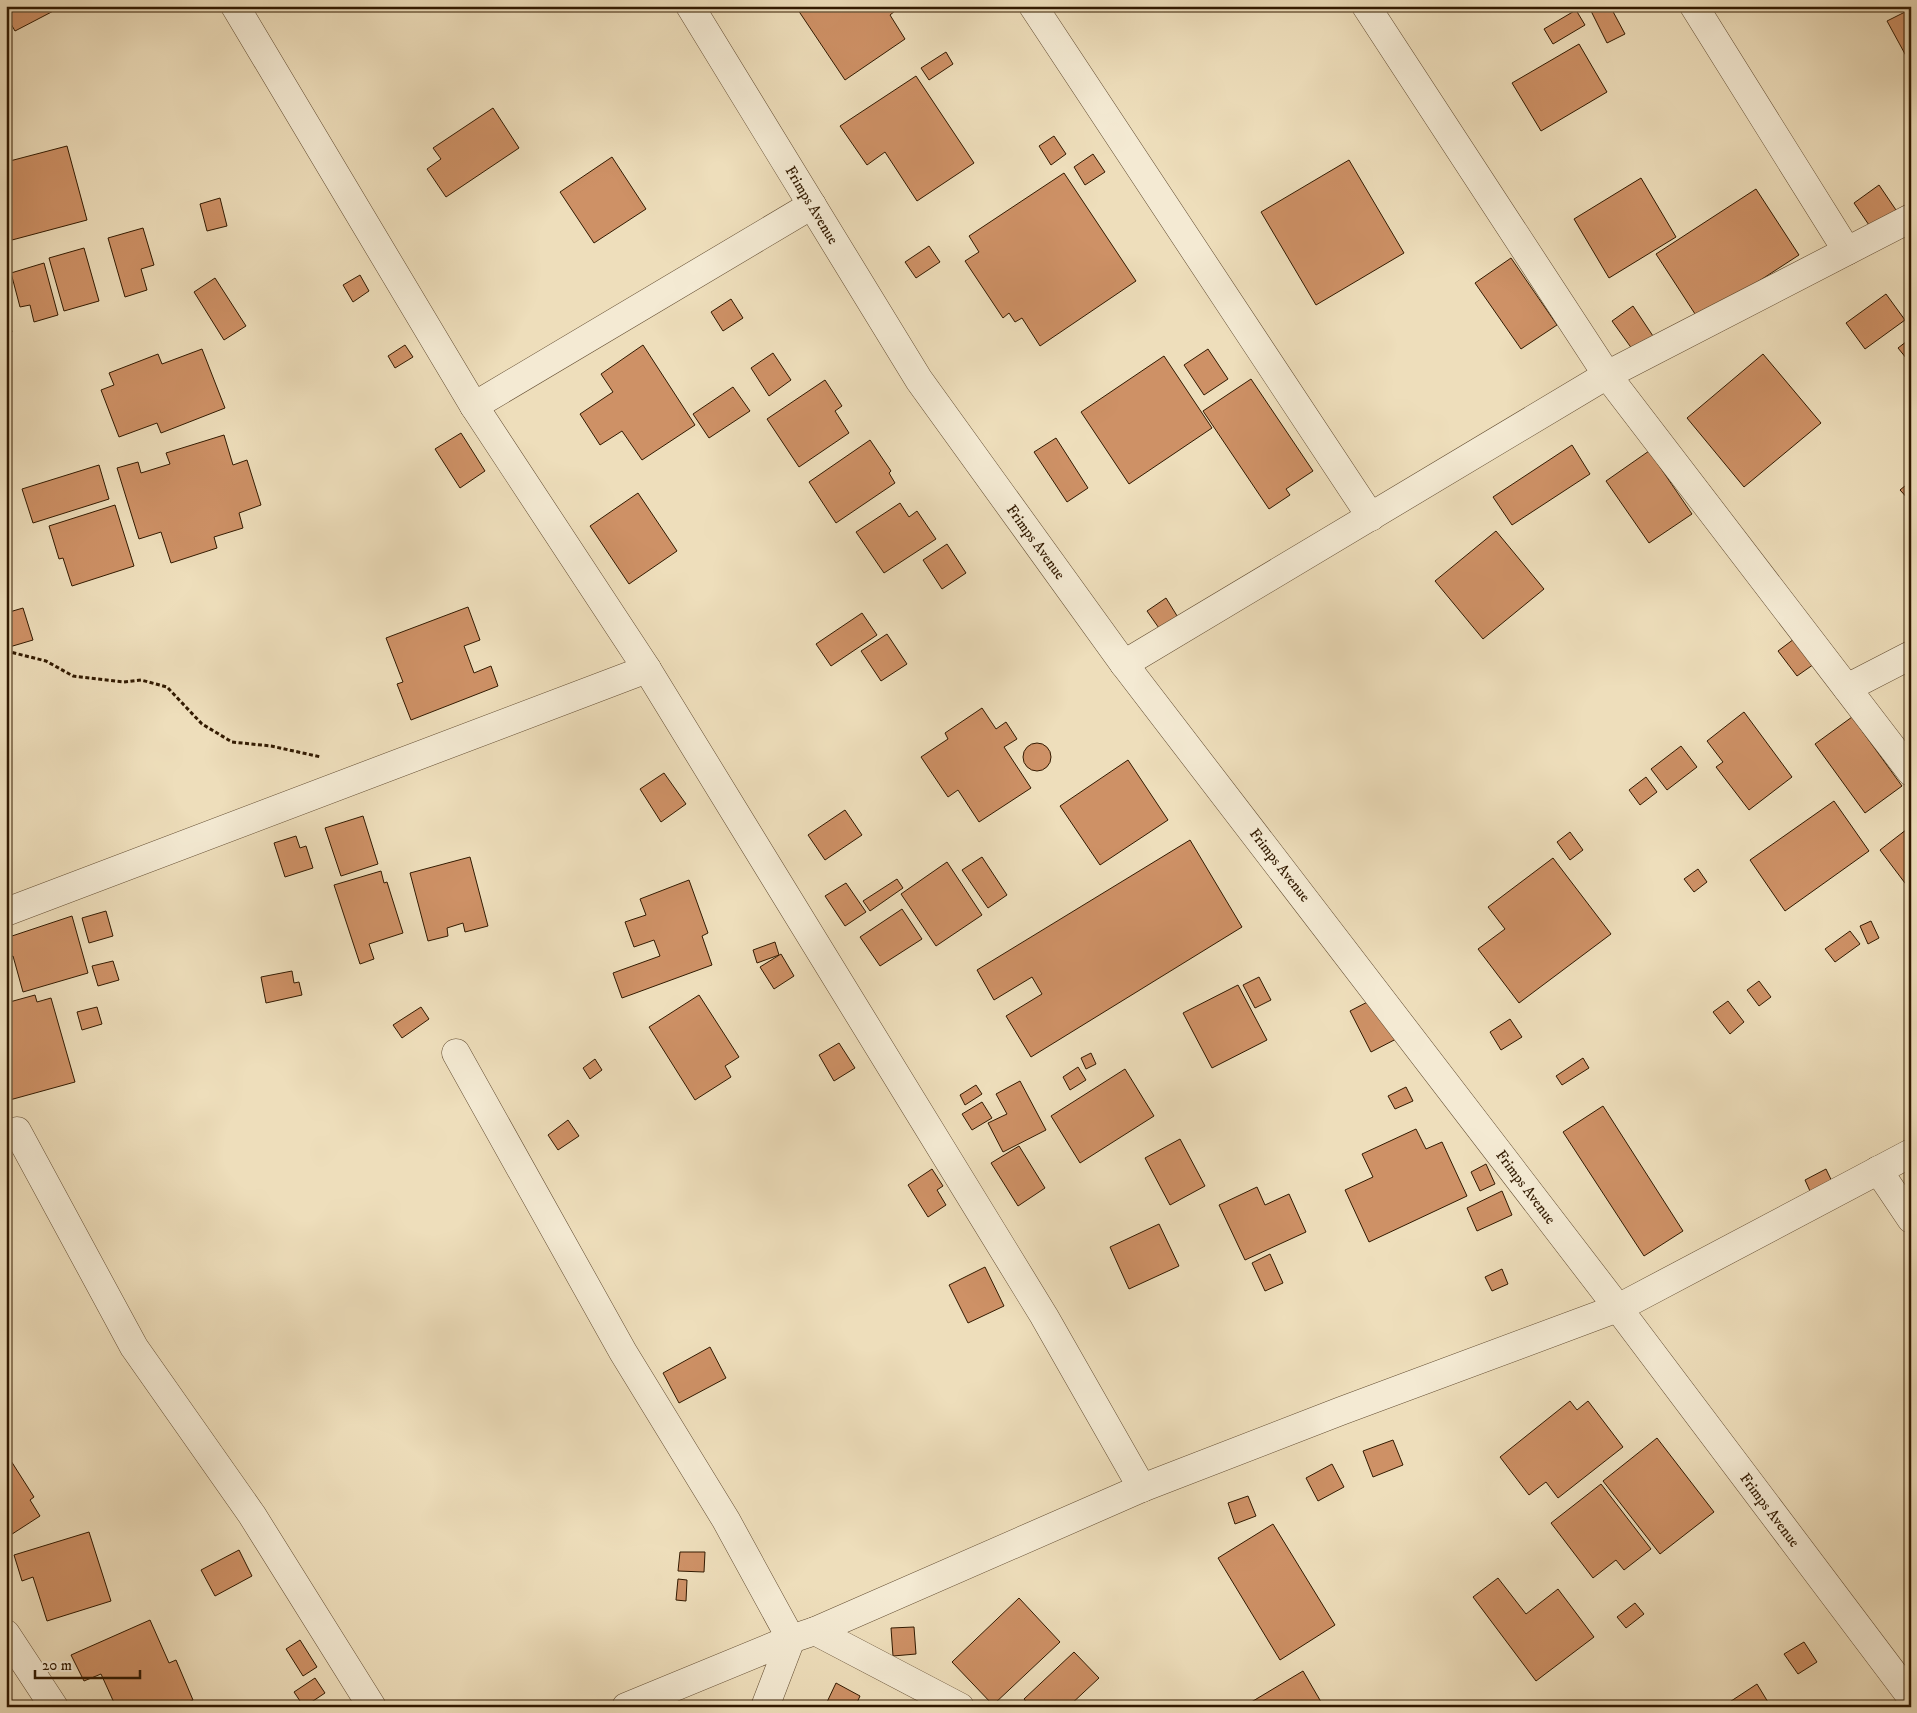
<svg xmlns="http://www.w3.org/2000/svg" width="1917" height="1713" font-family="'IM FELL DW Pica',serif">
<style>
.building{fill:#ce9166;stroke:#321a01}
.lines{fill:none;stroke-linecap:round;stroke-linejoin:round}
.minor-casing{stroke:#614b30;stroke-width:29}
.path{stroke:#321a01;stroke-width:3;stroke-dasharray:4 2.5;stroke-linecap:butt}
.minor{stroke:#f4ead3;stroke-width:28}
.labels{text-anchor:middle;stroke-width:5;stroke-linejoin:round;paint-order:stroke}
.street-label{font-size:15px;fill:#321a01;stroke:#f4ead3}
</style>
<rect width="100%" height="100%" fill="#eedebb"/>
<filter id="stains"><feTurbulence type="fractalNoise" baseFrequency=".004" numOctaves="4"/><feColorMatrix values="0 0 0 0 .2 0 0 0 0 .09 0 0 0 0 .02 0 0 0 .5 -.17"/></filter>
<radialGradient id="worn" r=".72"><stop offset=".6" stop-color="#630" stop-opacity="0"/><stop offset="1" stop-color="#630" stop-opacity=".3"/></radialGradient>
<!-- building -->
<g class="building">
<polygon points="6,6 63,6 15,31 6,15"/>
<polygon points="804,6 892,6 895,11 890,15 905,39 845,80 798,10"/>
<polygon points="1592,6 1610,6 1625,34 1607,43 1589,7"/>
<polygon points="1911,9 1911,65 1887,21"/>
<polygon points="1576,10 1585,25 1553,44 1544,29"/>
<polygon points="1579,44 1607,92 1541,131 1512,83"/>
<polygon points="946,52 953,64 929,80 921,68"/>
<polygon points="916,76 974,163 917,201 885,152 867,165 840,126"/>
<polygon points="493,108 519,148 446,197 427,169 441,159 433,148"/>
<polygon points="1054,136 1066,154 1051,165 1039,146"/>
<polygon points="67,146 87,220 12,240 6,219 6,162"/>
<polygon points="1093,154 1105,172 1085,185 1074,167"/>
<polygon points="612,157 646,209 594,243 560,192"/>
<polygon points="1349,160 1404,253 1316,305 1261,212"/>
<polygon points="1064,173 1136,281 1040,346 1022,318 1015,322 1009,313 1003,318 965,261 979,252 969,236"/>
<polygon points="1641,178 1676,237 1609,278 1574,219"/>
<polygon points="1879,185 1896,210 1871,228 1854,203"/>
<polygon points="1756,189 1799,255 1699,320 1656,254"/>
<polygon points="220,198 227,226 207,231 200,204"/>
<polygon points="143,228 154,265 141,269 147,290 125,297 108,238"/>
<polygon points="929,246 940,262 916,278 905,262"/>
<polygon points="84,248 99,301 64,311 49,258"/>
<polygon points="1511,258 1557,325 1521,349 1475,283"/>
<polygon points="44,263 58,315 34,322 30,305 20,307 11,273"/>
<polygon points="360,275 369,291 353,302 343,285"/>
<polygon points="215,278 246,326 224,340 194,292"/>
<polygon points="1886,294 1905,320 1865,349 1846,323"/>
<polygon points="731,299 743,318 723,331 711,312"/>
<polygon points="1633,306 1655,339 1635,353 1612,321"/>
<polygon points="6,310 12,332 6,334"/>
<polygon points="1911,338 1911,364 1898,348"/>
<polygon points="405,345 413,357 395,368 388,356"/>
<polygon points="643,345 695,425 642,460 622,431 600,445 580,414 613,392 601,374"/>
<polygon points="202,349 225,408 161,433 157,423 119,437 101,390 114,385 109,373 158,354 162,364"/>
<polygon points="1208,349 1228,379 1204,395 1184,365"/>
<polygon points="773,353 791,380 769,396 751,368"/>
<polygon points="1763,354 1821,423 1744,487 1687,418"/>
<polygon points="1164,356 1212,428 1129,484 1081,412"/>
<polygon points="1251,379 1313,471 1286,489 1290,495 1269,509 1203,411"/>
<polygon points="825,380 842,406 835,411 849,433 799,467 767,419"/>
<polygon points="733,387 750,411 709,438 693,414"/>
<polygon points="461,433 485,471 460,488 435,449"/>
<polygon points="224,435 233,465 247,460 261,505 239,513 243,528 214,537 217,548 171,563 161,532 139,539 117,468 138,462 141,473 170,464 166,453"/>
<polygon points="1056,438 1088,488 1067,502 1034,452"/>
<polygon points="870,440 891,471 889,473 895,483 836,523 809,482"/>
<polygon points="1572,445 1590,474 1512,525 1493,497"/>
<polygon points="1649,451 1692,514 1649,543 1606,481"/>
<polygon points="99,465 109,499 33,523 22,489"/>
<polygon points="1911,481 1911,502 1900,490"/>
<polygon points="638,493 677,551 629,584 590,526"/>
<polygon points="900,503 909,517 917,511 936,539 884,573 856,532"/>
<polygon points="115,505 134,566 72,586 63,558 59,559 49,526"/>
<polygon points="1496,531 1544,589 1483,639 1435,581"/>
<polygon points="947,544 966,573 942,589 923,560"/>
<polygon points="1166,598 1179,619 1161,631 1147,611"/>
<polygon points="468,607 480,640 464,646 474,673 491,666 498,686 411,720 397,684 403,682 386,638"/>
<polygon points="23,608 33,640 6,648 6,613"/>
<polygon points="862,613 877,635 831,666 816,644"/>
<polygon points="887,634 907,664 881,681 861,651"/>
<polygon points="1798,636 1817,662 1797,676 1778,651"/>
<polygon points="982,708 996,729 1006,722 1017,739 1004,747 1031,788 979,822 958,790 948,797 921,757 948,739 945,733"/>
<polygon points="1744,712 1792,777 1749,810 1716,767 1723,762 1707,741"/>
<polygon points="1852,717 1902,786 1865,813 1815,744"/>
<circle cx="1037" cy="757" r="14"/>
<polygon points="1681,746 1697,767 1667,790 1651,769"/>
<polygon points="1128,760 1168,820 1100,865 1060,806"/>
<polygon points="664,773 686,804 661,822 640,789"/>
<polygon points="1646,777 1657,792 1640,805 1629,790"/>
<polygon points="1834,801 1869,851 1785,911 1750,860"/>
<polygon points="845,810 862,835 825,860 808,835"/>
<polygon points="363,816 378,864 341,876 325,828"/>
<polygon points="1911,826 1911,891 1880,850"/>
<polygon points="1570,832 1583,850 1570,860 1557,842"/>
<polygon points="296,836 300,848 306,846 313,868 285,877 274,843"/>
<polygon points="1190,840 1242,927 1031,1057 1006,1016 1042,994 1032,977 994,1000 977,970"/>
<polygon points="470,857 488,926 465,932 463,923 447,928 448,936 428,941 410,873"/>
<polygon points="982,857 1007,895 988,908 962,870"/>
<polygon points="1553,858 1611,934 1519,1003 1478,949 1505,929 1488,907"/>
<polygon points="947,862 982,915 936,946 901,894"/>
<polygon points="1698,869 1707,882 1694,892 1684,879"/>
<polygon points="381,871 384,883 387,882 403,933 369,944 374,959 360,964 334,885"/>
<polygon points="897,879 903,888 870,911 863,901"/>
<polygon points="689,880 708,933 702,936 712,965 622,998 613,973 660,956 654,940 634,947 625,922 646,915 640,899"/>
<polygon points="846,883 866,912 845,926 825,896"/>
<polygon points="902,909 922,939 880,966 860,937"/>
<polygon points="106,911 113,936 89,943 82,918"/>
<polygon points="72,916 88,973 23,992 13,956 9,957 6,938"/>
<polygon points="1871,921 1879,938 1868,944 1860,926"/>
<polygon points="1850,931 1860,944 1835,962 1825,949"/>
<polygon points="775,942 779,955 757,963 753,950"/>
<polygon points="781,954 794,976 774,989 760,967"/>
<polygon points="113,961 119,980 98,986 92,966"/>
<polygon points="292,971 294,983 299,982 302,995 266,1003 261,977"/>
<polygon points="1259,977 1271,1000 1255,1008 1243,985"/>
<polygon points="1759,981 1771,997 1759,1006 1747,990"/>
<polygon points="1238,985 1267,1040 1212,1068 1183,1013"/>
<polygon points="35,995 37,1002 51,998 75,1082 6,1101 6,1003"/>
<polygon points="699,995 739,1057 725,1066 731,1077 695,1100 649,1027"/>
<polygon points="1379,996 1400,1037 1371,1052 1350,1011"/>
<polygon points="1728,1001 1744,1022 1730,1034 1713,1012"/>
<polygon points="97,1007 102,1024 82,1030 77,1012"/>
<polygon points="421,1007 429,1019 402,1038 393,1025"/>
<polygon points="1510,1019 1522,1037 1501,1050 1490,1032"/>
<polygon points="839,1043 855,1068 834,1081 819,1055"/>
<polygon points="1091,1053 1096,1064 1086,1069 1081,1058"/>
<polygon points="1583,1058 1589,1068 1562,1085 1556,1076"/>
<polygon points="595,1059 602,1070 590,1079 583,1068"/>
<polygon points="1078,1067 1086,1080 1070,1090 1063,1077"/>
<polygon points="1125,1069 1154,1116 1080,1163 1051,1116"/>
<polygon points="1020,1081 1046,1130 1003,1152 988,1123 1007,1114 996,1094"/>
<polygon points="976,1085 982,1094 965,1105 960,1095"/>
<polygon points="1406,1087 1413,1101 1395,1109 1388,1096"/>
<polygon points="982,1102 992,1118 972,1130 962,1114"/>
<polygon points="1603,1106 1683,1231 1644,1256 1563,1132"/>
<polygon points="568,1120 579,1136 558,1150 548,1135"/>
<polygon points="1416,1129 1426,1149 1442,1142 1467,1196 1369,1242 1345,1190 1373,1177 1362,1154"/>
<polygon points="1180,1139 1205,1186 1170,1205 1145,1158"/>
<polygon points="1019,1146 1045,1188 1018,1206 991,1163"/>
<polygon points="1486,1164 1495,1184 1480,1191 1471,1172"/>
<polygon points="932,1169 943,1186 937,1190 946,1205 928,1217 908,1185"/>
<polygon points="1826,1169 1836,1190 1814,1200 1805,1180"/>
<polygon points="1257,1187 1265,1205 1289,1194 1306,1232 1245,1260 1219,1205"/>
<polygon points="1502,1191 1512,1215 1477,1231 1467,1208"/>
<polygon points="1159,1224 1179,1266 1129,1289 1110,1247"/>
<polygon points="1270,1254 1283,1283 1265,1291 1252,1263"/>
<polygon points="985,1267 1004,1306 968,1323 949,1285"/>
<polygon points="1502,1269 1508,1284 1492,1291 1485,1277"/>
<polygon points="710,1347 726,1378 679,1403 663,1373"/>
<polygon points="1570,1401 1577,1410 1588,1401 1623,1447 1558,1498 1546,1482 1529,1495 1500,1457"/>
<polygon points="1657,1438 1714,1512 1660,1554 1603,1481"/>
<polygon points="1393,1440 1403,1465 1373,1477 1363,1451"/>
<polygon points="6,1453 34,1497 30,1500 40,1516 6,1538"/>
<polygon points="1332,1464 1344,1487 1318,1501 1306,1478"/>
<polygon points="1601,1484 1651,1549 1624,1570 1616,1560 1593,1578 1551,1523"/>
<polygon points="1248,1496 1256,1516 1235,1524 1228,1503"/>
<polygon points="1273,1524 1335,1625 1280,1660 1218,1558"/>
<polygon points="89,1532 111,1601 47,1621 33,1577 22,1581 14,1555"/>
<polygon points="239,1550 252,1576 215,1596 201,1570"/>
<polygon points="680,1552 705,1552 704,1572 678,1571"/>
<polygon points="1498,1578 1526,1614 1558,1589 1594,1637 1536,1681 1473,1597"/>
<polygon points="678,1579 687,1580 686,1601 676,1600"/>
<polygon points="1019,1598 1060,1642 993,1705 952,1662"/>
<polygon points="1635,1603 1644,1614 1626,1628 1617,1617"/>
<polygon points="150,1620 169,1663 176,1660 193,1700 178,1707 116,1707 101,1674 84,1681 71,1655"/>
<polygon points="914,1627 916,1654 893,1656 891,1628"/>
<polygon points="300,1640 317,1667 303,1676 286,1649"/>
<polygon points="1804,1642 1817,1662 1798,1674 1784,1654"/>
<polygon points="1074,1652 1099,1678 1068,1707 1061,1707 1055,1701 1049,1707 1030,1707 1024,1699"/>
<polygon points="1303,1671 1324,1707 1243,1707"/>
<polygon points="315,1678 325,1693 304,1707 294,1692"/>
<polygon points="836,1683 860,1696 855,1707 836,1707 827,1702"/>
<polygon points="1757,1684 1771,1707 1722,1707"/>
</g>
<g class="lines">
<!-- minor casing -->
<g class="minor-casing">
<g id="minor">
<polyline points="235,6 474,406 647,669 1044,1316 1142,1488"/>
<polyline points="690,6 919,380 1124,664 1618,1308 1911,1697"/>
<polyline points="1033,6 1371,517"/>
<polyline points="1366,6 1607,375 1911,772"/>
<polyline points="1694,6 1847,251"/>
<polyline points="474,406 812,205"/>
<polyline points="1124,664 1607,375 1911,218"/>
<polyline points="1847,688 1911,655"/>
<polyline points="6,912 647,669"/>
<polyline points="456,1053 623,1352 726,1520 791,1639 765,1707"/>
<polyline points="17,1131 134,1347 252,1515 372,1707"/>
<polyline points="1878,1170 1911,1219"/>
<polyline points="815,1631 960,1707"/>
<polyline points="6,1634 54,1707"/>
<polyline points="626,1707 791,1639 815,1631 1142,1488 1341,1411 1618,1308 1911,1153"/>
</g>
</g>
<!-- path -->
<polyline class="path" points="6,651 46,661 73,676 123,682 141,680 167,687 202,724 232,742 271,746 321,757"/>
<!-- minor -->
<use href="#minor" class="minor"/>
</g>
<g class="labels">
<!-- street labels -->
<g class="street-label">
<text transform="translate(812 205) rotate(59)" y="5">Frimps Avenue</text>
<text transform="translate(1036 542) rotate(54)" y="5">Frimps Avenue</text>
<text transform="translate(1280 865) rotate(52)" y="5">Frimps Avenue</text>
<text transform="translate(1526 1187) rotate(53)" y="5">Frimps Avenue</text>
<text transform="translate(1770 1510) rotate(53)" y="5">Frimps Avenue</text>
</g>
</g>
<!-- margin -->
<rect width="1917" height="1713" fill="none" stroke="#eedebb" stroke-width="25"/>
<rect x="8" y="8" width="1902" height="1698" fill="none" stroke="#321a01" stroke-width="2.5"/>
<rect x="12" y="12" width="1892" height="1688" fill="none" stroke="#321a01"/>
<!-- scale -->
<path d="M35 1670v8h105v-8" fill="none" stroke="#321a01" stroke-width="2.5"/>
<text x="42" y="1670" font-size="15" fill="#321a01" stroke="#f4ead3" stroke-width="4" paint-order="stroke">20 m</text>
<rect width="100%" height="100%" filter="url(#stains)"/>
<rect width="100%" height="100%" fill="url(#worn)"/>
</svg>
